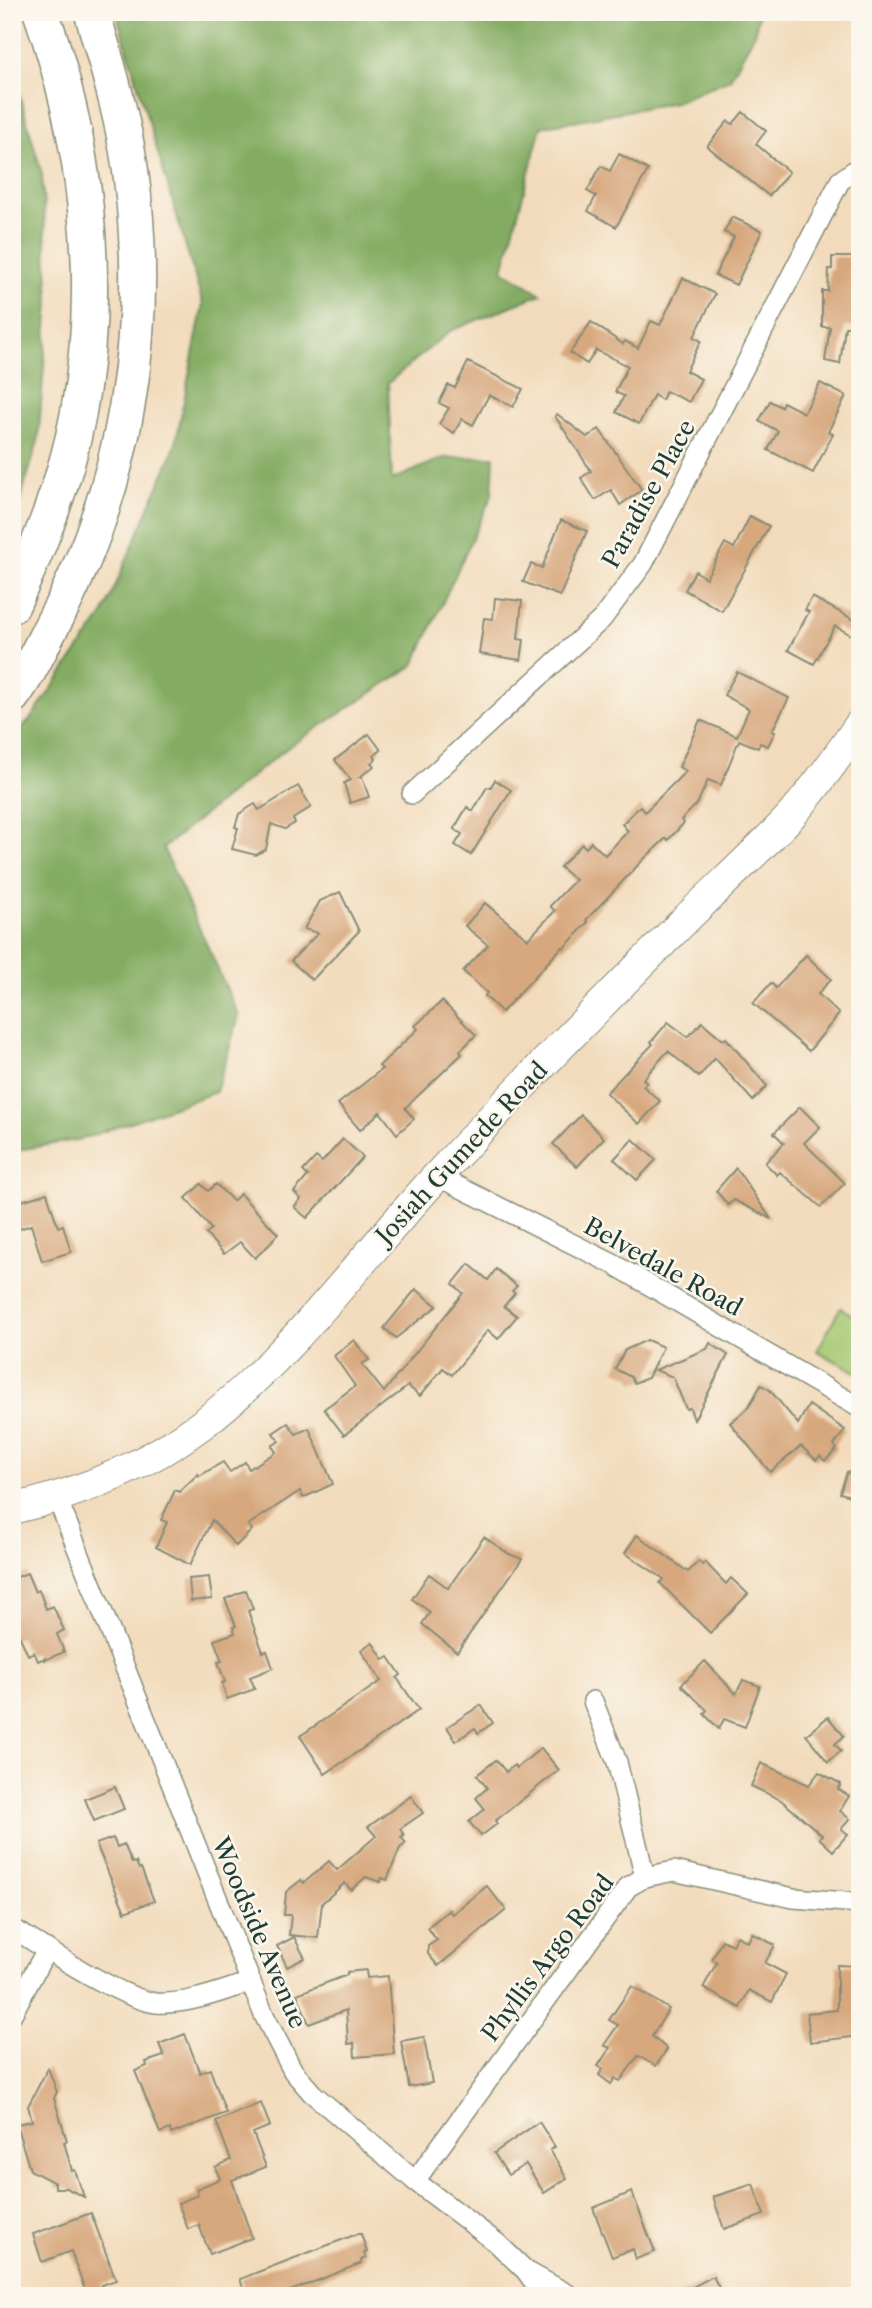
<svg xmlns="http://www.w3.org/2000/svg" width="872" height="2308" font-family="'Libre Caslon Text',serif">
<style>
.green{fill:#a4c770;stroke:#628252;stroke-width:2}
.forest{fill:#83ac62;stroke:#51744b;stroke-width:2}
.building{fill:#d7a77d}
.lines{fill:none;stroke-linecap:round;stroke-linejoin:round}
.minor-casing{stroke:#888c78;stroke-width:22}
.primary-casing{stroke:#888c78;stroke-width:32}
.motorway-casing{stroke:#888c78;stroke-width:38}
.minor{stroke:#fff;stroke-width:19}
.primary{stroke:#fff;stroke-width:30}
.motorway{stroke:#fff;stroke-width:35}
.labels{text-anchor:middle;stroke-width:5;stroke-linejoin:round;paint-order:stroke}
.street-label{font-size:24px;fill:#1f3d34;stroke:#fbf7ec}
</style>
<rect width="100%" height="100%" fill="#fbf7ec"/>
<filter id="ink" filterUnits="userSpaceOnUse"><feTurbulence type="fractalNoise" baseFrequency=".0143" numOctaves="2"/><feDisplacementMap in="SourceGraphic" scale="14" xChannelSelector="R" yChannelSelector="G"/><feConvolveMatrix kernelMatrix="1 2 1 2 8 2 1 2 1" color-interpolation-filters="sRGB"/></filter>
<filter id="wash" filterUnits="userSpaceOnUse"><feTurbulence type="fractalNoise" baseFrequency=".00686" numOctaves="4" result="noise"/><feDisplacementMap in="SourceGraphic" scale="28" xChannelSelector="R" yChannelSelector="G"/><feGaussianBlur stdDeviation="1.57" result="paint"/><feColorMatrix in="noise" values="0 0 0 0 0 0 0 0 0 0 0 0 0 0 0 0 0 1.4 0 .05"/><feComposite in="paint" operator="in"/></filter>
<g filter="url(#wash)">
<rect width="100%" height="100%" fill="#f2dbbc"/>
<!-- green -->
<polygon class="green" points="840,1308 860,1319 860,1374 817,1351"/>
<!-- forest -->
<g class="forest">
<polygon points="116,12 759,12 755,33 730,79 675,102 541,127 503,270 541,294 450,331 388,383 392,480 443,458 494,457 492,495 414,665 287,748 163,848 239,1016 216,1092 82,1139 12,1151 12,736 29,721 103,615 175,447 203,304"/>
<polygon points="12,68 42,175 49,302 38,441 12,527"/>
</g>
<g id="blocks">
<!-- building -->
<g class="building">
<polygon points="743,112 766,131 756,144 789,172 769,196 707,146 728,121 733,124"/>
<polygon points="619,154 648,170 616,227 588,211 596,196 587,191 601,166 610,171"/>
<polygon points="732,217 762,231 736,285 715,275 734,237 724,232"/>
<polygon points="832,257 856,257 857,292 859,291 856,327 845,327 840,364 825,361 830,327 822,327 822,291 828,291 829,269 832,269"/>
<polygon points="683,278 715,294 694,337 701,341 686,371 701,379 689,402 666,391 662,400 654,395 639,424 616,412 624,396 615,392 628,366 596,350 587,364 570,353 591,322 623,344 625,341 638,348 651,321 660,325"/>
<polygon points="468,362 523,389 513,407 489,395 473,425 462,419 454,433 439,424 449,408 439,403 448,385 455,388"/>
<polygon points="820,383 846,396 828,432 833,434 813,473 768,450 778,431 759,421 770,401 781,407 783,402 804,413"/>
<polygon points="557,414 587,437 599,429 642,490 620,505 611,490 595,500 581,478 591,471 555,416"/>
<polygon points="750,516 769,526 722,611 685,590 695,571 706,578 725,543 734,548"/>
<polygon points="561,520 587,531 560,596 523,582 531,564 542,568"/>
<polygon points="812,597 860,623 860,640 835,626 814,664 788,650 809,612 805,610"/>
<polygon points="495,598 522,601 518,639 524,640 521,660 479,654 484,618 493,619"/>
<polygon points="737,672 789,698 772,731 775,732 768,746 760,743 758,748 739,740 721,785 708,780 697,804 681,820 684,823 668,840 666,838 641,862 586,920 588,922 564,948 562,947 502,1012 485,996 487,993 463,971 488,945 465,926 485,903 528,939 555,911 550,906 575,880 560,867 582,844 586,848 591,842 605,855 628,831 622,824 640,806 645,812 686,771 679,767 700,720 737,736 749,709 724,695"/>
<polygon points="369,734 381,750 374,756 376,759 371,763 374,766 360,777 362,777 369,797 350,803 344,783 351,780 335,760"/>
<polygon points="495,780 511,790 471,855 455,845 462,834 454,829 467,807 473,811 487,787 490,788"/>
<polygon points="298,786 311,807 293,819 295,823 285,829 271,824 266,849 256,855 232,849 238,828 235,827 239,814 255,804 259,810"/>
<polygon points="340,892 359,931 312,980 291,961 318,933 304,929 320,901"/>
<polygon points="806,955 831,979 818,994 839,1014 809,1051 753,1003 771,983 776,988"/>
<polygon points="442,1001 476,1035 460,1051 462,1054 405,1108 414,1119 397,1134 380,1112 360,1130 338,1104 382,1069 379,1066 418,1029 415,1026"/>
<polygon points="668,1022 688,1037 702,1022 723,1040 726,1038 767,1086 753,1101 715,1058 699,1077 668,1051 643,1079 647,1082 643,1086 660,1101 639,1124 606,1093 653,1044 651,1042"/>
<polygon points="800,1107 820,1127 804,1143 845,1183 821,1207 780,1172 777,1175 765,1163 784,1143 774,1133"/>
<polygon points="581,1115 604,1138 577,1167 553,1144"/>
<polygon points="343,1139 363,1157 307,1218 294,1207 301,1199 294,1192 308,1176 303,1171 316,1157 322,1162"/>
<polygon points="633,1139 656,1160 637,1180 614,1159"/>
<polygon points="736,1168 751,1190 771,1219 734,1200 728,1205 716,1191"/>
<polygon points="201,1184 208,1191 216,1184 233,1201 240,1194 278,1234 272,1240 273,1241 255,1258 240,1242 224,1254 206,1234 211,1229 186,1198"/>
<polygon points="47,1193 58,1227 63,1225 71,1252 42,1261 31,1225 16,1230 12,1218 12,1204"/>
<polygon points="469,1264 488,1280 496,1269 517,1286 512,1291 515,1293 504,1306 517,1316 498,1339 488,1330 452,1375 443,1368 420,1396 408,1386 344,1435 324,1409 355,1386 334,1356 354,1340 369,1360 362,1364 384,1392 463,1293 453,1284"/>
<polygon points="416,1289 437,1306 396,1338 384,1328"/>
<polygon points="647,1340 663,1347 648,1378 634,1383 631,1377 615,1369 625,1350"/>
<polygon points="710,1343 728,1355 694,1420 690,1408 686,1409 673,1377 655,1370 707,1349"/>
<polygon points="761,1385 770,1390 798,1424 809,1405 845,1430 834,1445 837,1449 825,1461 820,1456 816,1460 801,1446 770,1472 730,1423 748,1408"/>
<polygon points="288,1423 296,1434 309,1428 333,1484 303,1498 300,1491 248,1525 252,1530 236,1546 212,1520 190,1565 156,1547 167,1522 161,1520 175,1490 179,1492 198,1474 199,1476 223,1462 230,1472 245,1462 249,1469 276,1452 272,1446 279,1441 273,1433"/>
<polygon points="847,1472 860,1476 860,1499 840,1493"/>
<polygon points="637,1535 688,1572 699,1561 702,1565 705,1562 726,1584 731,1578 748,1594 710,1633 660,1583 664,1579 625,1553"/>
<polygon points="484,1537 509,1554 522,1559 457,1652 422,1624 430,1612 412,1599 429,1574 448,1588"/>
<polygon points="27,1573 35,1592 39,1590 46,1609 53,1606 64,1630 57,1634 64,1652 45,1660 45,1658 38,1661 34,1652 28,1655 20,1637 12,1640 12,1579"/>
<polygon points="209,1577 212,1599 191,1601 189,1579"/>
<polygon points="246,1590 253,1609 248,1611 263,1652 267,1651 273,1668 250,1677 255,1689 227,1699 222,1683 225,1682 218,1662 222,1661 214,1640 235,1633 233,1627 236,1626 225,1599"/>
<polygon points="372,1642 384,1660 389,1657 401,1675 397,1678 419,1710 325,1774 300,1736 381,1681 361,1650"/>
<polygon points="705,1661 736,1694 743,1680 760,1686 745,1727 724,1719 719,1729 704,1714 707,1710 681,1685"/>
<polygon points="481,1705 493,1723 478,1733 475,1728 456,1741 447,1727"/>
<polygon points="828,1717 844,1736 835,1744 841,1751 828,1762 806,1735"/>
<polygon points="541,1748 559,1770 495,1821 497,1824 481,1836 469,1822 485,1809 476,1798 487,1788 477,1775 496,1760 506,1772 514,1765 517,1768"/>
<polygon points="761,1763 809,1785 819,1772 841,1784 838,1789 849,1796 840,1811 850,1819 841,1829 848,1834 833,1851 819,1838 822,1835 781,1800 751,1786"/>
<polygon points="115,1787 124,1809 94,1821 85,1799"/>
<polygon points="411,1796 423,1813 400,1829 404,1835 401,1837 406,1843 400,1848 387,1880 382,1878 380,1882 366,1877 351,1890 345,1883 322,1903 318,1938 289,1935 291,1915 284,1915 286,1892 301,1880 304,1883 329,1861 337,1870 376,1836 368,1827"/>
<polygon points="113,1838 117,1847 124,1844 132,1863 136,1862 139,1869 141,1868 154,1901 125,1912 96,1844"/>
<polygon points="487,1886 506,1910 438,1966 428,1954 428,1946 437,1940 427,1928 449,1910 452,1914"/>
<polygon points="752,1933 775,1945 765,1963 786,1974 772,2002 749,1990 740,2008 703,1988 717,1962 712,1959 722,1940 732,1945 737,1936 748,1942"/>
<polygon points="294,1937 305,1958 287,1967 277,1946"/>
<polygon points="837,1965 860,1966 860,2036 810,2042 807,2013 837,2010"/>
<polygon points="366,1970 367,1978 388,1976 394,2054 355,2057 354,2043 348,2044 346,2010 309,2024 297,1994 347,1975 347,1972"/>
<polygon points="632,1986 669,2009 652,2036 667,2049 656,2066 638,2056 620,2081 615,2078 611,2084 599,2075 603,2069 598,2066 610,2048 604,2045 618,2025 609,2020"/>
<polygon points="185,2034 200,2073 210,2069 226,2113 171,2134 170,2129 160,2133 135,2071 147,2066 146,2062 164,2056 159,2044"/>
<polygon points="424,2037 432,2083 409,2087 401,2041"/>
<polygon points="48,2068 57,2092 54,2098 67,2141 64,2142 72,2171 75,2170 84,2197 66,2188 55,2188 55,2183 30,2170 16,2124 32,2121 28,2106"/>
<polygon points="261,2103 270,2126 253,2133 266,2167 232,2180 252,2238 210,2254 199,2225 188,2229 178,2203 198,2195 196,2189 220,2179 215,2167 231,2160 216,2121"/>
<polygon points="539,2122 555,2147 550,2150 567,2178 544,2193 526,2164 508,2175 494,2153"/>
<polygon points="753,2184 764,2215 724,2229 713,2197"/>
<polygon points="632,2192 655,2252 636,2259 633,2249 612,2257 593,2208"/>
<polygon points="91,2213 116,2280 101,2285 105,2296 87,2296 71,2251 42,2262 33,2234"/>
<polygon points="357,2234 361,2234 367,2252 364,2253 366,2258 361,2260 362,2263 278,2296 246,2296 240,2279"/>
<polygon points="713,2276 723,2296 676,2296"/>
</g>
</g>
</g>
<g filter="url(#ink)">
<use href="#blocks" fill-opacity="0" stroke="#888c78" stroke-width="2"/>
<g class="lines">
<!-- minor casing -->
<g class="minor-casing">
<g id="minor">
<polyline points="412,794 602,619 643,564 840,181 855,170 860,170"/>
<polyline points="437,1176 613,1264 860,1408"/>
<polyline points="57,1498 264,2015 293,2071 312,2093 415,2181 497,2243 526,2271 544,2296"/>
<polyline points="593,1701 617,1762 645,1877"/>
<path d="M12,1928C43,1947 123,2000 156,2003C188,2005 221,1991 251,1982"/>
<polyline points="12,2014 47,1949"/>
<polyline points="415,2181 628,1887 645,1877 674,1871 793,1898 860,1903"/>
<polyline points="530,2273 571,2296"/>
</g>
</g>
<!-- primary casing -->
<g class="primary-casing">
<path id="primary" d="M12,1509C81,1493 147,1466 204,1423C294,1353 361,1258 438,1175C517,1090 598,1007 680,925C716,889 754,855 789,818C815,789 838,756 860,724"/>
</g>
<!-- motorway casing -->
<g class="motorway-casing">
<g id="motorway">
<path d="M12,605C40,544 66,480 78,415C103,281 86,140 41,12"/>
<path d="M12,696C27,676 38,653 49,631C127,489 152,327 130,167C122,114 107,64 92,12"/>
</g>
</g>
<!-- minor -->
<use href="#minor" class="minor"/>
<!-- primary -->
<use href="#primary" class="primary"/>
<!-- motorway -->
<use href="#motorway" class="motorway"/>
</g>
</g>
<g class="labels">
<!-- street labels -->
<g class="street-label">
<text transform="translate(649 494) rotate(-61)" y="8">Paradise Place</text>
<text transform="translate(462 1153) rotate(-47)" y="8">Josiah Gumede Road</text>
<text transform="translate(663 1267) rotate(29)" y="8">Belvedale Road</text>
<text transform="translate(259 1933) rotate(67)" y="8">Woodside Avenue</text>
<text transform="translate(548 1958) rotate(-53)" y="8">Phyllis Argo Road</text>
</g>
</g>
<!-- margin -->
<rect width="872" height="2308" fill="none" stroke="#fbf7ec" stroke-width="42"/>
</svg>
